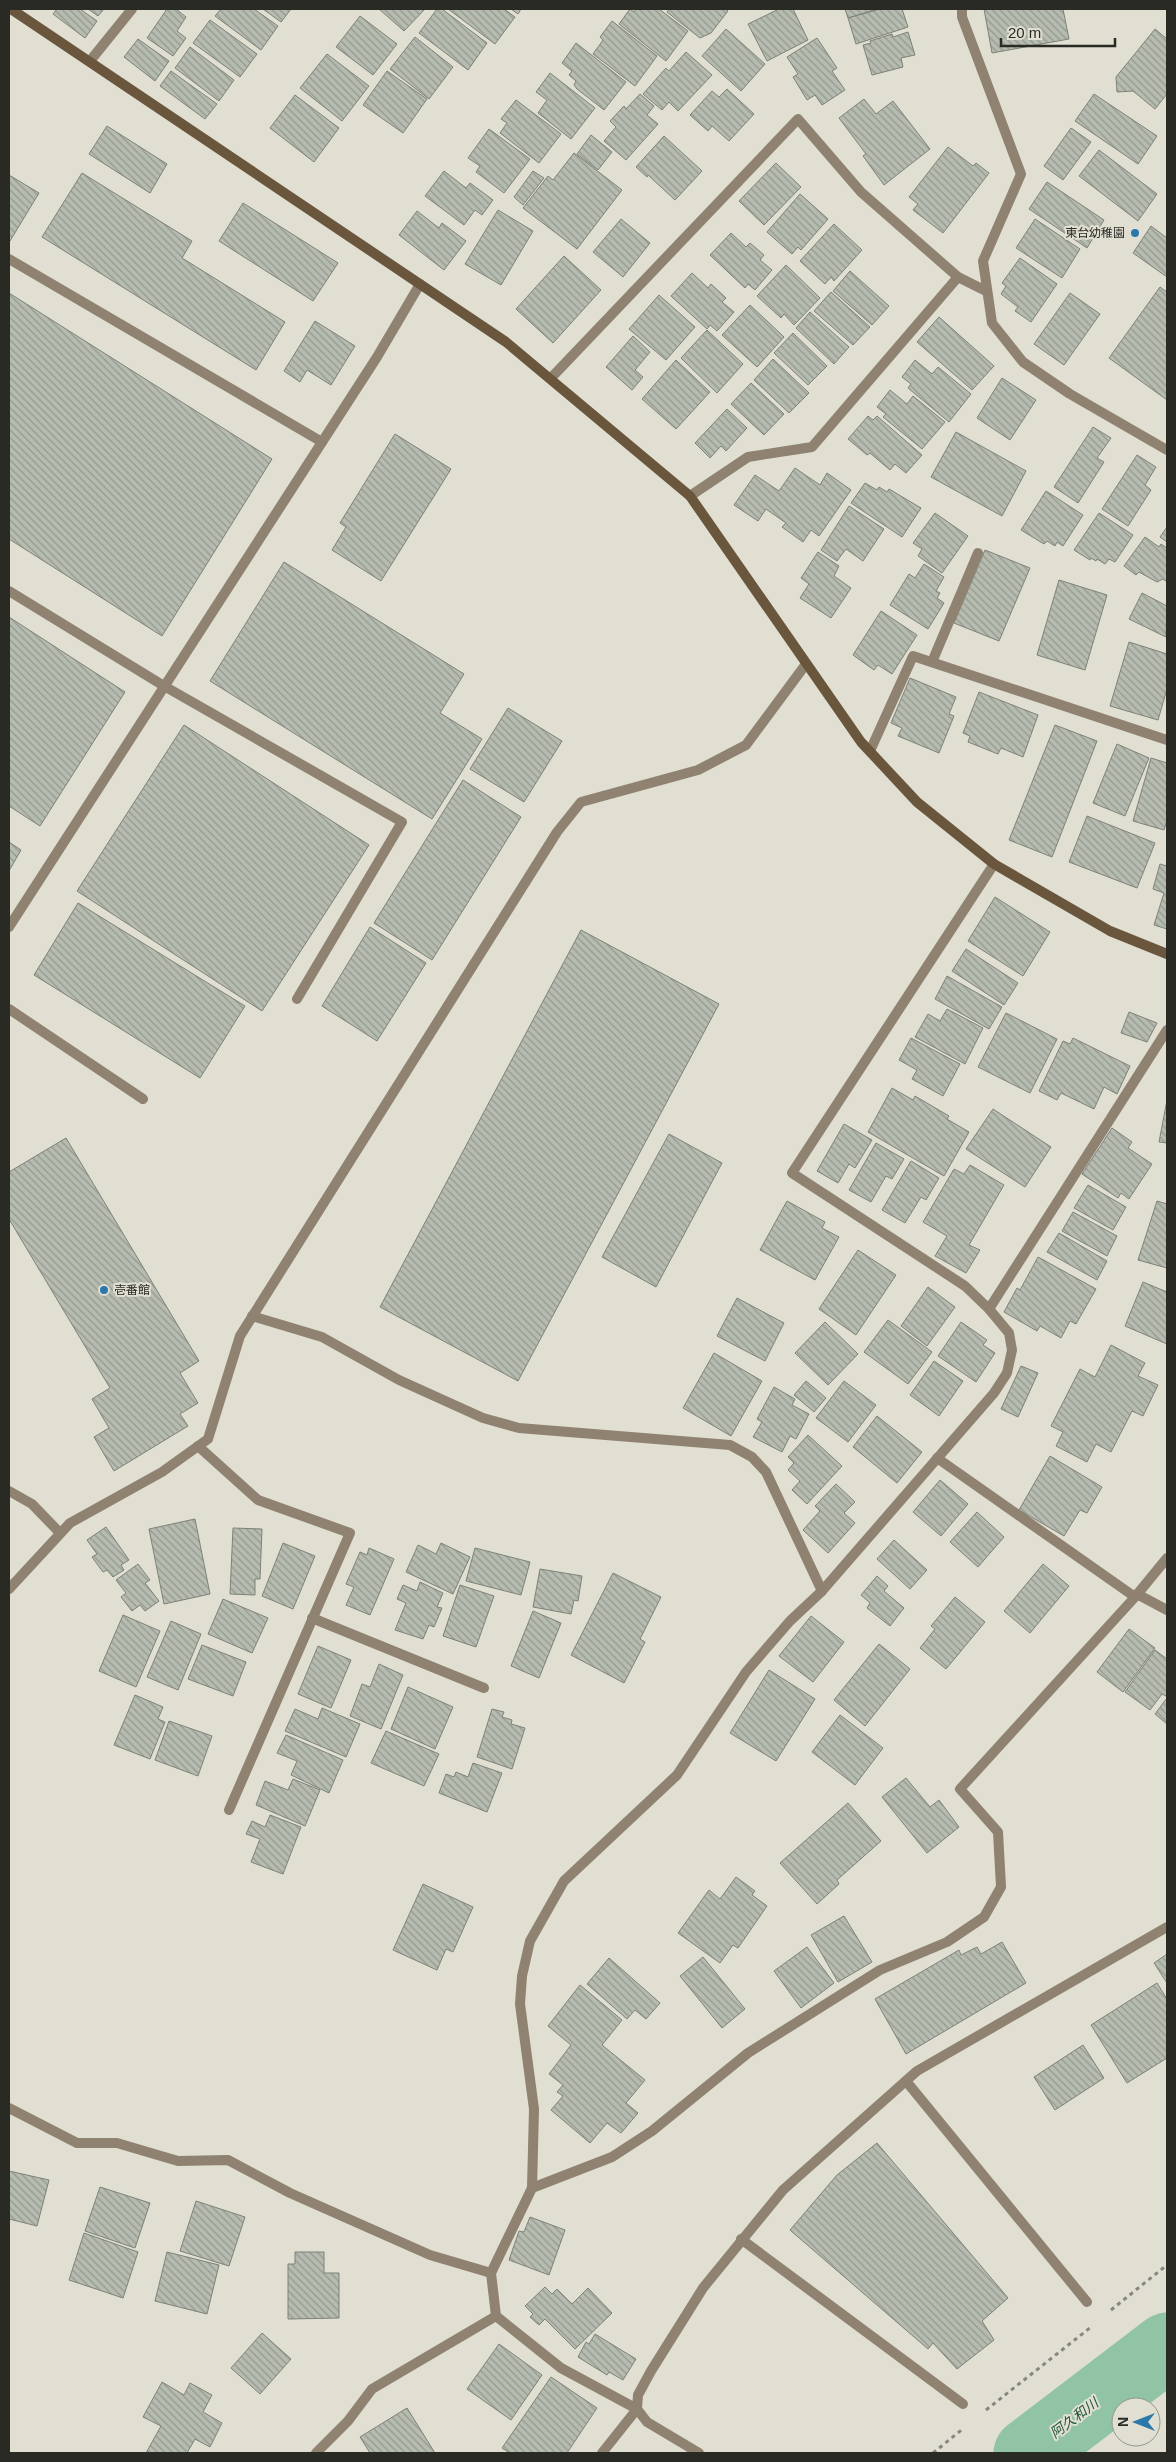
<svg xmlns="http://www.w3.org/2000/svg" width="1176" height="2462" font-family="Arial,'Noto Sans JP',sans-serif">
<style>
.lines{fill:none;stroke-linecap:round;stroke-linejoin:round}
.river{stroke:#91c3a5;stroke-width:69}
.building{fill:url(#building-back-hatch);stroke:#7d8278}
.path{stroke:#88877e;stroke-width:3;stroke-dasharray:4 4;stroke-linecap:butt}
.lane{stroke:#8f8270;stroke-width:10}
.street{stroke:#8f8270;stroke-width:10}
.secondary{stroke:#6a563c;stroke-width:10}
.poi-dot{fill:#2b78ab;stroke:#e0dfd2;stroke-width:2}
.labels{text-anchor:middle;stroke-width:4;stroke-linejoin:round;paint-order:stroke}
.poi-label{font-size:12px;fill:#2a2a25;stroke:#e0dfd2;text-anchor:end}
.water-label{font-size:14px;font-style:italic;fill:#1e583b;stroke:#e0dfd2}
</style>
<defs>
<pattern id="building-back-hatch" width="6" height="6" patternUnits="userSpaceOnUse" patternTransform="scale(1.25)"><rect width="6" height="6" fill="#b6bcb0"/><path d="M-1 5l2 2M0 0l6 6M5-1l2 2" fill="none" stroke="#94998f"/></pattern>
</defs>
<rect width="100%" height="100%" fill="#e0dfd2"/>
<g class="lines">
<!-- river -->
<polyline class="river" points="1028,2453 1167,2347"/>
</g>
<!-- building -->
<g class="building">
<polygon points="57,9 80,9 97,21 85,38 53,14"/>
<polygon points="88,9 104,9 98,16"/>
<polygon points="167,9 176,9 186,17 177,31 186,38 173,56 147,38"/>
<polygon points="221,9 254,9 278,26 261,50 215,16"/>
<polygon points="263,9 291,9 281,22"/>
<polygon points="379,9 425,9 404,31"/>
<polygon points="437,9 442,9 487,43 468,70 419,33"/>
<polygon points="448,9 504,9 515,17 495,44"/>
<polygon points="511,9 521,9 518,14"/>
<polygon points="630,9 634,12 636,9 659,9 688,31 666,61 619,24"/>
<polygon points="669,9 725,9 728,11 711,33 700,38 667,12"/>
<polygon points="779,9 793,9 808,40 767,61 748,24"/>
<polygon points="845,9 877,9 848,18"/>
<polygon points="880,9 902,9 908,27 856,44 848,18"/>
<polygon points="984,9 1063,9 1069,39 992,53"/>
<polygon points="360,16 397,44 373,75 336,47"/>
<polygon points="210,20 257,54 240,77 193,43"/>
<polygon points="612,21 657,56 635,86 593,54 603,40 600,37"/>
<polygon points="726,29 765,64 741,91 702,56"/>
<polygon points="1155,29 1167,39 1167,94 1155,109 1133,91 1117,92 1116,77"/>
<polygon points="908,32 915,55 901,58 903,67 872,75 863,45 871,43 870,41 892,34 893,37"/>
<polygon points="415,37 453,67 429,99 390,69"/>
<polygon points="817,38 837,68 832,71 845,90 822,105 815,95 807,100 793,77 798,74 787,57"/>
<polygon points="138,39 169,61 155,81 124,57"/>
<polygon points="576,43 626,82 604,110 577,89 574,85 576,81 569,75 572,71 562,63"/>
<polygon points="190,47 234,80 219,101 175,68"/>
<polygon points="686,52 712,75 678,111 669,102 662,110 643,94 666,68 669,71"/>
<polygon points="327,54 369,86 342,121 300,88"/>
<polygon points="171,71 217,104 205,119 160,86"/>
<polygon points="387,71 427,99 403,133 363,105"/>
<polygon points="550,73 595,108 571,139 538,113 547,100 536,92"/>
<polygon points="727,89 754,114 729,141 712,126 708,131 690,115 712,91 719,97"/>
<polygon points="640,94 654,106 647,115 658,124 626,160 604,141 616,127 610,121 624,106 626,109"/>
<polygon points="1094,94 1157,136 1138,164 1075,121"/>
<polygon points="295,95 339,128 314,162 270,128"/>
<polygon points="864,99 876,114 893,101 930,149 884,185 863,156 866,154 839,118"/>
<polygon points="516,100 561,134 539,163 500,133 507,123 501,119"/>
<polygon points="107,126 167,164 150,193 89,154"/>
<polygon points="1071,128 1091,142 1063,180 1044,166"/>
<polygon points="489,129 530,159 504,193 476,172 480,166 468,158"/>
<polygon points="591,135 612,152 598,170 577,154"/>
<polygon points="664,136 702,171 675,200 648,175 647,177 636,167"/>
<polygon points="948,147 973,166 976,163 989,173 943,233 913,210 918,204 909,197"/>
<polygon points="1099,150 1157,194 1138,221 1079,176"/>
<polygon points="574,153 622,190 577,249 523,208 548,176 553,180"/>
<polygon points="776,163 801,187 764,225 739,201"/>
<polygon points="444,171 466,188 470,183 493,200 482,215 475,210 464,225 425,196"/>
<polygon points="533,171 544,178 523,205 514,197"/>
<polygon points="82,173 192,241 182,258 285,322 256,370 42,237"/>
<polygon points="9,175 39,193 10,241 9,241"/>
<polygon points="1047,182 1104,220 1087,248 1029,209"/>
<polygon points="800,194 828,219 801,250 798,247 792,254 767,232"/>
<polygon points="243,203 338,263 313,301 219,241"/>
<polygon points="498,210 533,231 501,285 465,264"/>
<polygon points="417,211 439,228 442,223 466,241 444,270 399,235"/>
<polygon points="621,219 650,243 623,277 593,252"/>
<polygon points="1035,219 1080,249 1062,278 1016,248"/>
<polygon points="834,224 862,250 834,281 831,277 825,284 800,261"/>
<polygon points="1151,226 1167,238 1167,277 1133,253"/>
<polygon points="731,233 746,247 750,243 764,255 760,260 772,270 755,290 748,284 745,288 710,255"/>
<polygon points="564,256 601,290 553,343 516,309"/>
<polygon points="1020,258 1057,284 1031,322 1015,311 1018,307 1001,294 1006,286 1002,283"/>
<polygon points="786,265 820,298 794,325 784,314 781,318 757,296"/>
<polygon points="850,271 889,306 872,325 833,291"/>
<polygon points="692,273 708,288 711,284 726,298 722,302 734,312 717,331 710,325 707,329 671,296"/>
<polygon points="1160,287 1167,292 1167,400 1109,358"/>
<polygon points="831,292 870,327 853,345 814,311"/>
<polygon points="9,293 272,459 162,636 9,539"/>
<polygon points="1070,293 1100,314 1064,365 1034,344"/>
<polygon points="659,295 695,327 666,360 629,329"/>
<polygon points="750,305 784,337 757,367 722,335"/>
<polygon points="810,312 849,347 834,364 796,328"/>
<polygon points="939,317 994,366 972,390 917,342"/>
<polygon points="315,321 355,346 331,385 307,370 300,382 284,371"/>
<polygon points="707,330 743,364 717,393 681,358"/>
<polygon points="793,333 827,366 808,385 774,353"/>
<polygon points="633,336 650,352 635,370 643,377 632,390 606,367"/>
<polygon points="773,359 809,393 789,413 754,380"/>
<polygon points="676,360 710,392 676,429 642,399"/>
<polygon points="915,360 932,374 938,367 971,394 949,422 908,388 911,384 902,377"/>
<polygon points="1002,378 1036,400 1010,440 977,418"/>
<polygon points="751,383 784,414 764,435 731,404"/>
<polygon points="890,390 907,404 913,396 945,422 922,449 883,417 886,414 877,407"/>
<polygon points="727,409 747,428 726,451 721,446 710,458 695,443"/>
<polygon points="868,416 873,420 877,416 922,455 906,473 895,464 890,470 870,453 867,455 848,439"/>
<polygon points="1093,427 1111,438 1097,458 1104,462 1078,503 1054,487"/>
<polygon points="956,432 1026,471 1002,516 931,477"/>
<polygon points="395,434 451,469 381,581 332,550 346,527 340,523"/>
<polygon points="1137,455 1156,467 1145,485 1151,490 1128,526 1102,509"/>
<polygon points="795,468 820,485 827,473 851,490 819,536 811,530 803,542 782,527 786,523 766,509 758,521 734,505 755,475 779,491"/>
<polygon points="865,483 877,490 879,487 887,492 889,489 921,508 902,537 851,503"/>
<polygon points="1046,491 1083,515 1063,546 1057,542 1055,546 1047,541 1044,544 1021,530"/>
<polygon points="849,506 884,529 863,561 846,549 837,561 821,550"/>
<polygon points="935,513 968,536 942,573 918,556 922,549 913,543"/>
<polygon points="1099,513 1133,535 1115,562 1109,559 1105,564 1097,559 1096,561 1091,558 1090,560 1074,550"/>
<polygon points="1167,527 1167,542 1160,537"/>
<polygon points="1145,537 1159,547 1161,544 1167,548 1167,582 1163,579 1157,582 1139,572 1136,575 1124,566"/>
<polygon points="985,550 1030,568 999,641 954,623"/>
<polygon points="818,552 839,566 834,576 851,588 831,618 800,598 809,584 801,578"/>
<polygon points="284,562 464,674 440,713 482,739 432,819 210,681"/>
<polygon points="924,564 944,577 936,591 940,593 937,598 944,603 928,629 890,605 909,574 915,578"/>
<polygon points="1059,580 1107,595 1085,670 1037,655"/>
<polygon points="1142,593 1167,606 1166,637 1129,619"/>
<polygon points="881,611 917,635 892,674 878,665 874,670 853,655"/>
<polygon points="9,617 125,692 40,826 9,806"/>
<polygon points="1129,642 1167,654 1167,689 1158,720 1110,706"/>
<polygon points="910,678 956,697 949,714 954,716 939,753 898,736 902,728 891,723"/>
<polygon points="979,692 1038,715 1023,757 1001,748 998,754 968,742 970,736 963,733"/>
<polygon points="508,708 562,741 524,802 470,769"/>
<polygon points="184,725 369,845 262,1011 77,891"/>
<polygon points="1055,725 1097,741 1052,857 1009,840"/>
<polygon points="1117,744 1149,758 1125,816 1093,803"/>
<polygon points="1151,758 1167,763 1167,820 1164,830 1133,821"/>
<polygon points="463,780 521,817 432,960 374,923"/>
<polygon points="1087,816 1155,843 1137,888 1069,862"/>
<polygon points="9,842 21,850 9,871"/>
<polygon points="1160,864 1167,866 1167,929 1154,925 1164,893 1153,889"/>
<polygon points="995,897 1050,932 1023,976 968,941"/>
<polygon points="78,903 245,1006 200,1078 34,975"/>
<polygon points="370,927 426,963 377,1041 322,1006"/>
<polygon points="581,930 719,1004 518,1381 380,1307"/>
<polygon points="966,949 1018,983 1004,1005 952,971"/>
<polygon points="947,976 1002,1007 989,1029 935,999"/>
<polygon points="947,1009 983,1028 965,1064 915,1037 928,1014 940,1021"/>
<polygon points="1129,1012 1157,1023 1147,1042 1121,1033"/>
<polygon points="1006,1013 1057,1039 1030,1093 978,1067"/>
<polygon points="911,1038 960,1064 943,1096 912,1079 917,1070 899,1060"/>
<polygon points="1073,1038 1130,1066 1117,1094 1104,1087 1094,1109 1061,1093 1057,1100 1039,1091 1063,1041 1070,1044"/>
<polygon points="892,1088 913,1100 915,1096 949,1116 947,1119 969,1132 944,1176 868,1132"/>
<polygon points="1167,1100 1167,1143 1159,1142"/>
<polygon points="993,1109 1051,1147 1025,1187 966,1149"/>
<polygon points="844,1124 872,1140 855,1168 849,1164 838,1183 817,1171"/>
<polygon points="1112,1128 1132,1142 1128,1148 1152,1164 1129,1199 1121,1193 1118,1198 1082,1174"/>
<polygon points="669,1134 722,1163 656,1287 602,1257"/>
<polygon points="66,1138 199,1361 180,1373 198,1403 180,1414 188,1426 114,1471 94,1437 109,1428 92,1399 110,1388 9,1219 9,1172"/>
<polygon points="876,1143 904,1159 892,1179 886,1176 871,1202 849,1190"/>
<polygon points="911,1161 939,1178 926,1200 921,1197 905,1223 882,1210"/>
<polygon points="970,1165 1004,1185 969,1245 980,1250 966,1273 935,1256 947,1236 923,1222 954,1169 964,1174"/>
<polygon points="1088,1185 1126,1207 1113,1230 1074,1208"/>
<polygon points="787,1201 825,1222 822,1228 839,1237 815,1280 760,1250"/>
<polygon points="1157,1201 1167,1204 1167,1268 1138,1260"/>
<polygon points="1073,1212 1117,1236 1107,1256 1062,1231"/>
<polygon points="1059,1233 1107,1261 1097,1280 1047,1252"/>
<polygon points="858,1250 896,1275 856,1335 819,1309"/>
<polygon points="1038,1257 1096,1289 1076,1324 1070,1321 1061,1338 1040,1326 1037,1331 1004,1312 1017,1288 1020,1290"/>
<polygon points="1143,1282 1167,1292 1167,1344 1125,1326"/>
<polygon points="928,1287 955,1307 927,1346 901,1326"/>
<polygon points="737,1298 784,1323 765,1361 717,1336"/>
<polygon points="888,1320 932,1352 908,1384 864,1352"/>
<polygon points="825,1322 858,1354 828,1385 795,1353"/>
<polygon points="961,1322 987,1340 983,1345 995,1353 976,1382 938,1356"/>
<polygon points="1111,1345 1145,1363 1138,1376 1158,1385 1143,1416 1132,1411 1111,1452 1096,1444 1087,1462 1056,1446 1063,1432 1051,1426 1080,1369 1095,1377"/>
<polygon points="714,1353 762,1381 731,1436 683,1408"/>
<polygon points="934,1361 963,1381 939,1416 910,1395"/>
<polygon points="1021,1366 1038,1373 1018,1417 1001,1409"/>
<polygon points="806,1381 826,1398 814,1412 794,1395"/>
<polygon points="844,1381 876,1405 848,1442 816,1418"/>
<polygon points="774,1387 795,1399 792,1405 809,1414 796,1439 790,1436 782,1452 753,1437 762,1422 757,1419"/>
<polygon points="877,1416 922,1452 897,1483 853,1447"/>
<polygon points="808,1435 842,1466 807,1504 792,1490 800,1481 788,1470 794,1463 788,1457"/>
<polygon points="1050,1456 1102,1487 1087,1513 1080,1510 1064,1536 1019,1510"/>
<polygon points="940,1480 968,1504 941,1536 913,1512"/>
<polygon points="836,1484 855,1502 844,1513 855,1523 828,1553 803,1530 820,1511 815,1506"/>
<polygon points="977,1512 1004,1537 978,1567 950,1542"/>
<polygon points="195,1519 210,1594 164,1604 149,1529"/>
<polygon points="106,1527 129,1560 121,1565 124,1570 113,1577 107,1570 103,1572 92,1557 97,1554 87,1540"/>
<polygon points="233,1528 262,1529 260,1579 255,1579 255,1595 230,1594"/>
<polygon points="894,1540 927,1570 910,1589 877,1559"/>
<polygon points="283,1543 315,1556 293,1609 262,1596"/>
<polygon points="441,1543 470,1557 453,1594 406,1572 418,1545 436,1554"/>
<polygon points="369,1548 394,1559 370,1615 346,1605 354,1587 346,1584 360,1552 367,1555"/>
<polygon points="475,1548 530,1562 521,1595 466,1581"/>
<polygon points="138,1564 150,1580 145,1583 159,1601 145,1611 140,1605 132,1611 121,1597 126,1593 116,1580"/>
<polygon points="1043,1564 1069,1586 1030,1633 1004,1611"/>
<polygon points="540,1569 582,1576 578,1601 574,1600 571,1614 533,1607"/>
<polygon points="613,1573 661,1597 640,1639 645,1642 624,1683 571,1655"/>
<polygon points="877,1576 888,1586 884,1591 904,1608 890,1626 867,1608 870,1603 861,1595"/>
<polygon points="420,1582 443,1593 437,1607 442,1608 434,1627 429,1625 423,1639 395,1630 406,1603 397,1599 403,1585 417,1591"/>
<polygon points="460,1585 494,1596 476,1647 443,1636"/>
<polygon points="955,1597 985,1622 946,1669 920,1648 935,1629 931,1626"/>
<polygon points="223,1599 268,1618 252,1653 208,1634"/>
<polygon points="533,1611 561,1623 539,1678 511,1666"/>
<polygon points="123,1615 160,1631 136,1687 99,1671"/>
<polygon points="811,1616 844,1642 813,1682 779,1656"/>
<polygon points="171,1621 201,1634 178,1690 147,1677"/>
<polygon points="1129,1629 1155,1648 1123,1692 1097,1672"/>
<polygon points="879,1644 910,1669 865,1726 834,1700"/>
<polygon points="202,1645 246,1662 233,1696 188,1679"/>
<polygon points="318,1646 351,1660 331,1708 298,1694"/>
<polygon points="1155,1650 1167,1659 1167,1693 1166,1696 1162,1694 1150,1710 1125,1692"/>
<polygon points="379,1664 403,1675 381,1729 350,1716 362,1684 370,1687"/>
<polygon points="769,1670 815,1699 776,1761 730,1733"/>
<polygon points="408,1687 453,1707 435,1749 391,1729"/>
<polygon points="135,1695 163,1707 158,1719 165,1722 150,1759 114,1745"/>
<polygon points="1167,1698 1167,1724 1155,1714"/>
<polygon points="322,1708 360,1724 346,1757 285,1731 295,1709 318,1719"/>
<polygon points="492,1709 504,1712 502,1717 512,1720 511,1724 525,1728 512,1769 477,1757"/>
<polygon points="840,1715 883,1748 855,1785 812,1752"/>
<polygon points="169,1721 212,1736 198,1776 155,1760"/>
<polygon points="386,1731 439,1754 424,1786 371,1763"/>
<polygon points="286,1735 343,1760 329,1793 291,1775 297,1761 277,1753"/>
<polygon points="473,1763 502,1773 487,1812 439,1793 446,1774 454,1777 456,1772 468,1777"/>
<polygon points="906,1778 930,1807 939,1800 959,1827 927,1853 882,1797"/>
<polygon points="293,1779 320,1790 305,1826 256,1805 265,1781 288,1790"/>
<polygon points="848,1803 881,1841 837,1880 839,1884 817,1904 780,1863"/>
<polygon points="270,1815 301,1827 283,1874 251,1862 260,1839 246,1834 252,1821 265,1827"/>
<polygon points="736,1877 755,1891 752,1895 767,1906 738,1948 733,1945 720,1963 678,1933 709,1890 720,1899"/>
<polygon points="423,1884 473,1907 453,1952 446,1949 437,1970 393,1950"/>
<polygon points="844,1916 872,1962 838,1982 811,1935"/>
<polygon points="1002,1942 1026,1983 906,2054 875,1999 959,1950 961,1955 977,1947 981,1954"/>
<polygon points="807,1947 834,1983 801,2008 774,1971"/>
<polygon points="1167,1954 1167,1983 1154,1963"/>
<polygon points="703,1957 745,2009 722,2028 680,1976"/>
<polygon points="609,1958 660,2003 646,2019 635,2010 627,2019 587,1984"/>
<polygon points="1157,1983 1167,1999 1167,2058 1127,2083 1091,2025"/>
<polygon points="580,1985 622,2020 602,2045 645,2080 626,2103 638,2113 621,2133 607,2123 590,2143 551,2110 563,2096 557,2092 563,2085 549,2074 571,2045 548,2026"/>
<polygon points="1083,2045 1104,2078 1055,2110 1034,2077"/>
<polygon points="877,2143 1008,2298 982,2321 994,2340 957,2369 933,2343 928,2349 790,2230 837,2175"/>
<polygon points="9,2171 49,2180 37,2226 9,2219"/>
<polygon points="100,2187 150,2203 135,2248 85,2231"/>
<polygon points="196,2201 245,2217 229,2266 180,2251"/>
<polygon points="530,2217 565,2230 549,2275 509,2260 519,2231 524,2232"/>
<polygon points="84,2233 138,2252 123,2298 69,2280"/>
<polygon points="167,2252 219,2265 207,2314 155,2301"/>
<polygon points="295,2252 324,2252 324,2273 339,2273 339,2318 288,2319 288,2264 295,2264"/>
<polygon points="545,2287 552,2294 557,2289 572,2304 588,2288 612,2313 575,2349 545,2319 539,2325 530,2317 533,2314 525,2306"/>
<polygon points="262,2333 291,2359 260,2394 231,2368"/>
<polygon points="595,2334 636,2359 623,2380 609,2372 607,2375 578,2357 586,2342 589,2344"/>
<polygon points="499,2344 542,2375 511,2420 467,2389"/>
<polygon points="551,2377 597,2408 567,2453 510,2453 502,2448"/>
<polygon points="162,2382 184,2395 190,2383 212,2395 203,2412 222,2423 210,2447 195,2439 187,2453 146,2453 161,2426 143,2417"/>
<polygon points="407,2408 435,2453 370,2453 360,2437"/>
</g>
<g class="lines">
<!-- path -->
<g class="path">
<polyline points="1111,2310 1167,2265"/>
<polyline points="986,2410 1091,2327"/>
<polyline points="933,2453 964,2428"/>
</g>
<!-- lane -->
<g class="lane">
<polyline points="9,259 322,442"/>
<polyline points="9,591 164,686 402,822 297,999"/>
<polyline points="932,662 978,553"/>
<polyline points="870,751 913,656 1167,740"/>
<polyline points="9,927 377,357 420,284"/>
<polyline points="9,1009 143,1099"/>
<polyline points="937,1458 1135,1597"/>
<polyline points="906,2081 1087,2302"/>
<polyline points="741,2239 963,2404"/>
<polyline points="602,2453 637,2409"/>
</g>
<!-- street -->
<g class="street">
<polyline points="962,9 962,17 1021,174 983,261 992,323 1023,362 1070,394 1167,450"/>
<polyline points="90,61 132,9"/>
<polyline points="551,378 798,119 861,192 958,277 986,291"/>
<polyline points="690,496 748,457 812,447 958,277"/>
<polyline points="989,1309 1167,1030"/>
<polyline points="252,1316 322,1337 399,1380 483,1418 519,1428 730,1445 752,1457 766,1472 822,1591"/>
<polyline points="198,1446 258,1500 350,1533 229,1810"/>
<polyline points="9,1491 32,1504 60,1533"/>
<polyline points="9,1589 70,1523 162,1472 208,1439 240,1336 557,832 581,802 698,770 746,745 806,664"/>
<polyline points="1137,1594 1167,1610"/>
<polyline points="312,1618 484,1688"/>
<polyline points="9,2108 77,2143 117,2143 178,2161 228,2160 290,2193 430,2255 491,2273"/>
<polyline points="532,2188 612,2157 652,2131 748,2053 880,1970 947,1942 984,1917 1001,1887 998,1832 960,1789 1135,1597 1167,1558"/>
<polyline points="637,2409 638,2395 651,2371 703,2288 783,2190 917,2071 1167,1927"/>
<polyline points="316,2453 348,2421 372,2389 496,2316"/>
<polyline points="699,2453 647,2422 637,2409 561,2368 496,2316 491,2273 532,2188 534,2109 520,2004 522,1976 530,1941 564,1881 677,1775 746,1672 790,1621 822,1591 994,1393 1007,1373 1012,1350 1009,1333 989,1309 965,1286 792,1173 994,864"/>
</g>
<!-- secondary -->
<polyline class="secondary" points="11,9 506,342 690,496 861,742 917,802 994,864 1110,931 1167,954"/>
</g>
<!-- markers -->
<g class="poi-dot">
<circle cx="1135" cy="233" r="5"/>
<circle cx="104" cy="1290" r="5"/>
</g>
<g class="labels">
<!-- poi labels -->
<g class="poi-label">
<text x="1125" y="237">東台幼稚園</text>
<text x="114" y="1294" text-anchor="start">壱番館</text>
</g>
<!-- water labels -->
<g class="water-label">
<text transform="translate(1074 2418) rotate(-37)" y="5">阿久和川</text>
</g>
</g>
<!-- border -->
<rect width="1176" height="2462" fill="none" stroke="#2a2a25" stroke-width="20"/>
<!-- north arrow -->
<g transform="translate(1136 2422) rotate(270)"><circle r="24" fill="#e0dfd2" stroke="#97978d"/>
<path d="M0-4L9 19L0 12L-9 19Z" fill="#2b78ab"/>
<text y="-8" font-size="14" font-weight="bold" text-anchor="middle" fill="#2a2a25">N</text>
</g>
<!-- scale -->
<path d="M1001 38v8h114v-8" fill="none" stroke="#2a2a25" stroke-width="2.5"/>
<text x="1008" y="38" font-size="15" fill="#2a2a25" stroke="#e0dfd2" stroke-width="4" paint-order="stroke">20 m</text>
</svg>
